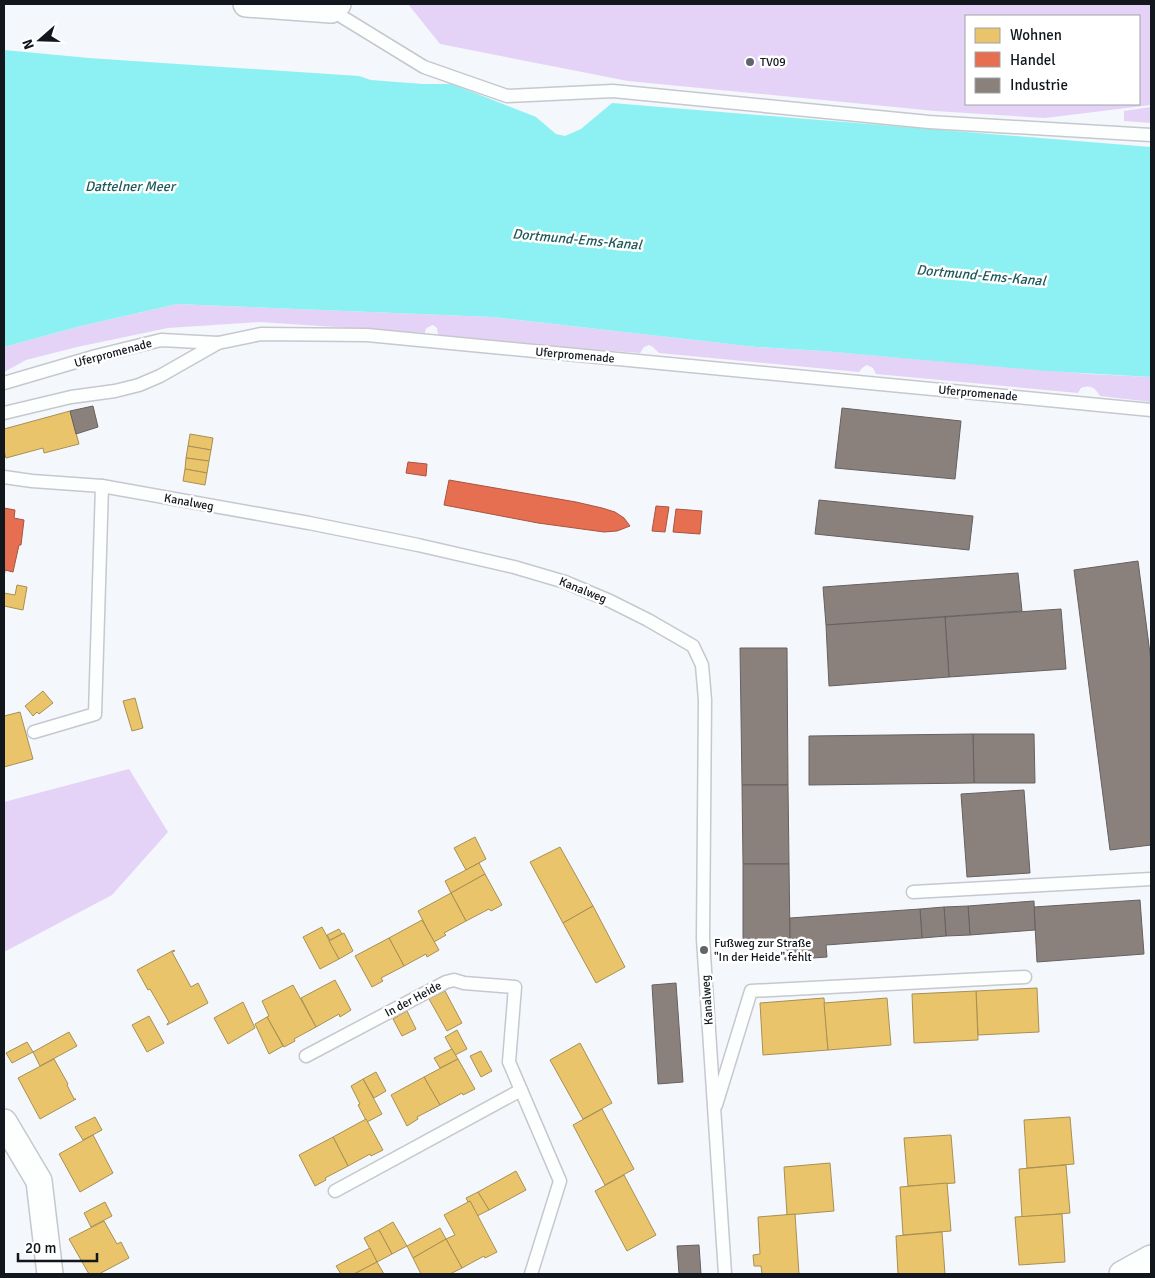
<svg xmlns="http://www.w3.org/2000/svg" width="1155" height="1278" font-family="Signika,sans-serif">
<style>
.green{fill:#e5d3f7;fill-rule:evenodd}
.water{fill:#8df1f3}
.homes{fill:#e9c46a;stroke:#a89053}
.shops{fill:#e76f51;stroke:#a75541}
.industry{fill:#8a817c;stroke:#666160}
.lines{fill:none;stroke-linecap:round;stroke-linejoin:round}
.lane-casing{stroke:#c5c8cd;stroke-width:15}
.street-casing{stroke:#c5c8cd;stroke-width:28}
.lane{stroke:#fdfefe;stroke-width:12}
.street{stroke:#fdfefe;stroke-width:25}
.poi-dot{fill:#61656b;stroke:#fff;stroke-width:2}
.labels{text-anchor:middle;stroke-width:5;stroke-linejoin:round;paint-order:stroke}
.poi-label{font-size:12px;fill:#12171d;stroke:#fff;text-anchor:start}
.street-label{font-size:12px;fill:#12171d;stroke:#fff}
.water-label{font-size:14px;font-style:italic;fill:#1d595a;stroke:#fff}
</style>
<rect width="100%" height="100%" fill="#f4f7fb"/>
<!-- green -->
<g class="green">
<path d="M408,4H1151V105L1045,118L935,111L628,81L440,44ZM966,16H1139V104H966Z"/>
<polygon points="1151,107 1151,123 1124,121 1124,111"/>
<path d="M177,304L492,317L756,347L823,351L1090,374L1151,377V402L1100,396C1095,388 1091,384 1081,388L1078,393L876,374L873,368L867,365L862,368L859,372L659,353L653,347L649,345L644,347L640,353L493,342L438,335L437,328L433,325C428,327 425,328 425,333L260,322L168,328L77,347L26,360L4,372V347L81,326Z"/>
<polygon points="129,769 168,832 112,895 4,952 4,802"/>
</g>
<!-- water -->
<polygon class="water" points="4,50 89,58 359,76 371,80 423,84 452,84 536,117 556,134 565,136 581,129 612,103 1151,147 1151,377 1047,371 823,351 756,347 492,317 177,304 81,326 4,347"/>
<!-- homes -->
<g class="homes">
<polygon points="70,411 79,444 44,453 43,448 6,458 4,451 4,429"/>
<polygon points="190,434 213,438 211,450 188,446"/>
<polygon points="188,446 211,450 209,461 186,458"/>
<polygon points="186,458 209,461 207,473 185,469"/>
<polygon points="185,469 207,473 205,485 183,481"/>
<polygon points="17,585 27,587 23,610 4,606 4,593 15,595"/>
<polygon points="43,691 53,703 39,714 37,712 33,716 25,706"/>
<polygon points="135,698 143,728 132,731 123,701"/>
<polygon points="20,712 33,759 4,767 4,716"/>
<polygon points="475,837 486,859 466,870 454,848"/>
<polygon points="560,847 593,906 563,923 530,862"/>
<polygon points="479,863 485,874 451,893 445,881"/>
<polygon points="485,874 502,905 491,911 489,909 466,921 451,893"/>
<polygon points="451,893 466,921 444,933 446,935 434,942 418,911"/>
<polygon points="593,906 625,967 596,983 563,923"/>
<polygon points="422,920 439,950 427,957 426,954 404,966 389,938"/>
<polygon points="322,927 339,959 320,969 303,937"/>
<polygon points="339,929 342,934 330,940 327,935"/>
<polygon points="344,933 353,951 339,959 329,941"/>
<polygon points="389,938 404,966 381,978 383,981 372,987 355,956"/>
<polygon points="174,950 175,951 172,952 191,987 198,983 208,1003 167,1025 167,1024 169,1022 150,989 148,990 137,970"/>
<polygon points="335,980 351,1010 340,1017 339,1014 316,1027 301,998"/>
<polygon points="293,985 316,1027 294,1039 295,1041 284,1047 267,1017 269,1016 262,1001"/>
<polygon points="1037,988 1039,1032 978,1035 976,991"/>
<polygon points="445,991 462,1023 447,1031 429,999"/>
<polygon points="976,991 978,1040 914,1043 912,994"/>
<polygon points="824,998 828,1050 763,1055 760,1003"/>
<polygon points="887,998 891,1045 828,1050 824,1003"/>
<polygon points="243,1002 255,1028 228,1044 214,1018"/>
<polygon points="407,1011 416,1029 402,1036 393,1019"/>
<polygon points="149,1016 164,1043 147,1052 132,1025"/>
<polygon points="267,1017 283,1046 269,1054 255,1024"/>
<polygon points="457,1030 467,1049 455,1055 445,1037"/>
<polygon points="69,1032 77,1046 40,1066 33,1052"/>
<polygon points="27,1042 33,1052 12,1063 6,1053"/>
<polygon points="580,1043 612,1103 583,1119 550,1060"/>
<polygon points="452,1049 458,1059 440,1068 434,1058"/>
<polygon points="481,1051 492,1071 481,1077 470,1056"/>
<polygon points="54,1059 68,1084 67,1085 74,1099 76,1099 40,1119 18,1078"/>
<polygon points="458,1059 475,1089 463,1095 462,1093 440,1105 424,1077"/>
<polygon points="376,1072 386,1091 374,1098 363,1079"/>
<polygon points="424,1077 440,1105 417,1117 418,1119 407,1126 391,1095"/>
<polygon points="363,1079 382,1114 367,1122 358,1105 360,1104 351,1086"/>
<polygon points="602,1109 634,1169 605,1185 573,1125"/>
<polygon points="95,1117 102,1130 83,1140 75,1127"/>
<polygon points="1070,1117 1074,1164 1027,1168 1024,1120"/>
<polygon points="366,1119 383,1150 371,1156 370,1154 348,1166 333,1137"/>
<polygon points="93,1135 113,1173 80,1192 59,1154"/>
<polygon points="951,1135 955,1183 908,1186 904,1138"/>
<polygon points="333,1137 348,1166 325,1178 326,1180 315,1186 299,1155"/>
<polygon points="830,1163 834,1211 787,1215 784,1167"/>
<polygon points="1066,1165 1070,1213 1022,1217 1019,1169"/>
<polygon points="516,1171 526,1190 489,1210 478,1192"/>
<polygon points="624,1175 656,1235 627,1251 595,1191"/>
<polygon points="947,1183 951,1231 903,1235 900,1187"/>
<polygon points="478,1192 489,1210 477,1216 470,1201 468,1202 466,1198"/>
<polygon points="470,1201 497,1252 485,1258 484,1256 462,1268 446,1239 455,1235 444,1215"/>
<polygon points="105,1202 112,1216 91,1227 84,1213"/>
<polygon points="795,1214 799,1274 762,1274 761,1266 754,1266 753,1255 760,1254 758,1217"/>
<polygon points="1062,1214 1065,1262 1019,1265 1015,1217"/>
<polygon points="104,1221 117,1244 121,1242 129,1258 99,1274 89,1274 69,1239"/>
<polygon points="393,1222 407,1246 392,1254 379,1230"/>
<polygon points="440,1228 446,1239 413,1258 407,1246"/>
<polygon points="379,1230 392,1254 377,1262 364,1238"/>
<polygon points="942,1232 945,1274 898,1274 896,1236"/>
<polygon points="446,1239 462,1268 450,1274 421,1274 413,1258"/>
<polygon points="370,1248 377,1262 354,1274 341,1274 336,1266"/>
<polygon points="377,1262 384,1274 354,1274"/>
</g>
<!-- shops -->
<g class="shops">
<polygon points="408,462 427,464 426,476 406,473"/>
<polygon points="449,480 576,502 602,508 615,512 624,518 630,526 617,531 604,532 538,523 444,505"/>
<polygon points="656,506 669,507 665,532 652,531"/>
<polygon points="4,508 15,510 14,518 24,520 21,545 19,545 13,572 5,570 4,579"/>
<polygon points="676,509 702,511 700,534 673,532"/>
</g>
<!-- industry -->
<g class="industry">
<polygon points="93,406 98,427 76,434 70,411"/>
<polygon points="842,408 961,421 955,479 835,468"/>
<polygon points="819,500 973,516 969,550 815,534"/>
<polygon points="1138,561 1151,661 1151,845 1110,850 1074,570"/>
<polygon points="1018,573 1022,611 826,625 823,587"/>
<polygon points="1061,609 1066,669 949,677 945,617"/>
<polygon points="945,617 949,677 829,686 826,625"/>
<polygon points="740,648 787,648 788,785 742,785"/>
<polygon points="973,734 1034,734 1035,783 974,783"/>
<polygon points="973,734 974,783 809,785 809,736"/>
<polygon points="742,785 788,785 789,864 743,864"/>
<polygon points="1024,790 1030,873 967,877 961,794"/>
<polygon points="743,864 789,864 790,942 743,942"/>
<polygon points="1140,900 1144,954 1037,962 1034,907"/>
<polygon points="1034,901 1035,930 970,935 968,906"/>
<polygon points="968,906 970,935 946,936 944,907"/>
<polygon points="944,907 946,936 922,938 920,909"/>
<polygon points="920,909 922,938 826,945 827,957 785,960 784,942 790,942 790,918"/>
<polygon points="676,983 683,1082 658,1084 652,985"/>
<polygon points="699,1245 701,1274 679,1274 677,1246"/>
</g>
<g class="lines">
<!-- lane casing -->
<g class="lane-casing">
<g id="lane">
<polyline points="331,10 424,67 507,96 613,91 929,122 1151,135"/>
<polyline points="4,383 96,356 161,340 218,343 261,334 367,335 1151,410"/>
<polyline points="4,413 71,397 115,391 139,385 160,376 218,343"/>
<polyline points="4,477 32,481 102,486 309,523 418,545 514,567 565,582 610,601 648,620 693,646 702,665 705,700 703,939 725,1274"/>
<polyline points="34,732 95,714 102,486"/>
<polyline points="913,892 1151,879"/>
<polyline points="306,1056 446,982 454,980 464,983 515,987 509,1062 560,1181 531,1274"/>
<polyline points="716,1105 751,991 1025,977"/>
<polyline points="335,1191 521,1090"/>
</g>
</g>
<!-- street casing -->
<g class="street-casing">
<g id="street">
<polyline points="246,4 331,10 338,4"/>
<polyline points="4,1122 39,1181 50,1274"/>
<polyline points="1122,1274 1151,1258"/>
</g>
</g>
<!-- lane -->
<use href="#lane" class="lane"/>
<!-- street -->
<use href="#street" class="street"/>
</g>
<!-- markers -->
<g class="poi-dot">
<circle cx="750" cy="62" r="5"/>
<circle cx="704" cy="950" r="5"/>
</g>
<g class="labels">
<!-- poi labels -->
<g class="poi-label">
<text x="760" y="66">TV09</text>
<text x="714" y="947">Fußweg zur Straße<tspan x="714" dy="14">"In der Heide" fehlt</tspan></text>
</g>
<!-- street labels -->
<g class="street-label">
<text transform="translate(113 353) rotate(-15)" y="4">Uferpromenade</text>
<text transform="translate(575 355) rotate(5)" y="4">Uferpromenade</text>
<text transform="translate(978 393) rotate(5)" y="4">Uferpromenade</text>
<text transform="translate(189 502) rotate(10)" y="4">Kanalweg</text>
<text transform="translate(583 590) rotate(22)" y="4">Kanalweg</text>
<text transform="translate(413 999) rotate(-28)" y="4">In der Heide</text>
<text transform="translate(707 1000) rotate(-94)" y="4">Kanalweg</text>
</g>
<!-- water labels -->
<g class="water-label">
<text x="130" y="191">Dattelner Meer</text>
<text transform="translate(577 239) rotate(5)" y="5">Dortmund-Ems-Kanal</text>
<text transform="translate(981 275) rotate(5)" y="5">Dortmund-Ems-Kanal</text>
</g>
</g>
<!-- border -->
<rect width="1155" height="1278" fill="none" stroke="#12171d" stroke-width="10"/>
<!-- legend -->
<rect x="965" y="15" width="175" height="90" fill="#ffffff" stroke="#a0a2a5"/>
<rect x="975" y="28" width="25" height="15" fill="#e9c46a" stroke="#a0a2a5"/>
<text x="1010" y="40" font-size="15" fill="#12171d">Wohnen</text>
<rect x="975" y="52" width="25" height="15" fill="#e76f51" stroke="#a0a2a5"/>
<text x="1010" y="65" font-size="15" fill="#12171d">Handel</text>
<rect x="975" y="78" width="25" height="15" fill="#8a817c" stroke="#a0a2a5"/>
<text x="1010" y="90" font-size="15" fill="#12171d">Industrie</text>
<!-- north arrow -->
<g transform="translate(40 40) rotate(250)" stroke="#ffffff" stroke-width="4" paint-order="stroke">
<path d="M0-4L9 19L0 12L-9 19Z" fill="#12171d"/>
<text y="-8" font-size="14" font-weight="bold" text-anchor="middle" fill="#12171d">N</text>
</g>
<!-- scale -->
<path d="M18 1253v8h79v-8" fill="none" stroke="#12171d" stroke-width="2.5"/>
<text x="25" y="1253" font-size="15" fill="#12171d" stroke="#ffffff" stroke-width="4" paint-order="stroke">20 m</text>
</svg>
